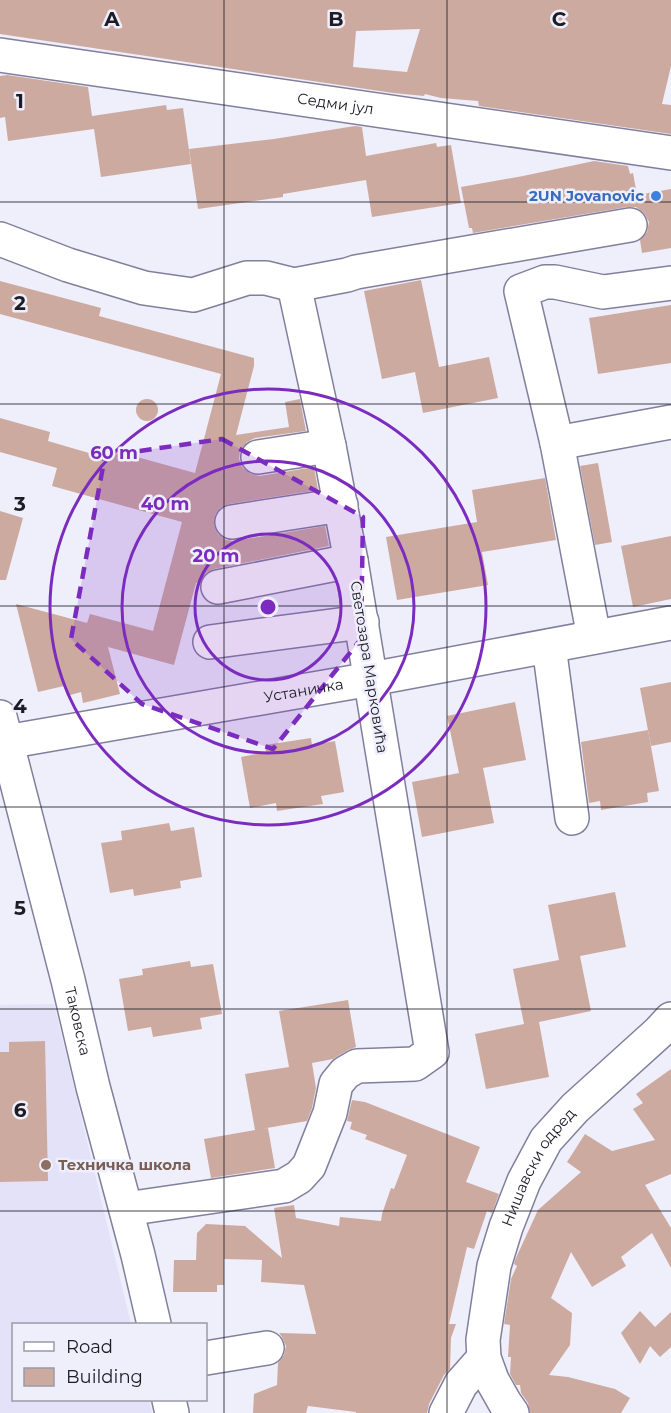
<svg xmlns="http://www.w3.org/2000/svg" width="671" height="1413" font-family="Montserrat,sans-serif">
<style>
.built{fill:#e4e2f9}
.building{fill:#cdaaa0;fill-rule:evenodd}
.lines{fill:none;stroke-linecap:round;stroke-linejoin:round}
.minor-casing{stroke:#827f9c;stroke-width:36}
.minor{stroke:#fff;stroke-width:33}
.marked{fill:#7b2cbf;fill-opacity:0.2;stroke:#7b2cbf;stroke-width:4.5;stroke-dasharray:12 8;stroke-linejoin:round}
.grid{fill:none;stroke:#1c1b26;stroke-width:1.5;stroke-opacity:0.55}
.ring{fill:none;stroke:#7b2cbf;stroke-width:3}
.shop-dot{fill:#3f7fe0;stroke:#efeefb;stroke-width:2}
.education-dot{fill:#8d6e63;stroke:#efeefb;stroke-width:2}
.labels{text-anchor:middle;stroke-width:5;stroke-linejoin:round;paint-order:stroke}
.street-label{font-size:15px;fill:#1c1b26;stroke:#efeefb}
.shop-label{font-size:15px;font-weight:bold;fill:#366cbe;stroke:#efeefb;text-anchor:end}
.education-label{font-size:15px;font-weight:bold;fill:#785e54;stroke:#efeefb;text-anchor:start}
.grid-label{font-size:20px;text-anchor:middle;font-weight:bold;fill:#1c1b26;stroke:#efeefb;stroke-width:5;stroke-linejoin:round;paint-order:stroke}
.centre{fill:#7b2cbf;stroke:#efeefb;stroke-width:3}
.ring-label{font-size:18px;text-anchor:middle;font-weight:bold;fill:#7b2cbf;stroke:#efeefb;stroke-width:5;stroke-linejoin:round;paint-order:stroke}
</style>
<rect width="100%" height="100%" fill="#efeefb"/>
<!-- built -->
<polygon class="built" points="54,1004 131,1324 14,1324 14,1400 149,1400 152,1413 0,1413 0,1005"/>
<!-- building -->
<g class="building">
<path d="M0,0H671V66L662,104L671,105V134L479,106L478,101L441,98L425,94L424,96L393,93L0,34ZM420,29L407,72L353,67L356,31Z"/>
<polygon points="7,75 88,87 92,116 166,105 167,110 183,108 191,164 101,177 94,129 8,141 5,117 0,118 0,76"/>
<polygon points="355,126 362,127 366,156 436,143 437,147 451,145 461,203 372,217 366,180 283,194 283,197 198,209 189,149 274,139"/>
<polygon points="594,161 628,166 630,174 633,173 637,195 671,189 671,248 642,253 640,240 647,232 649,222 644,213 636,207 627,207 473,233 472,228 469,228 461,187 523,176"/>
<polygon points="421,280 439,367 489,357 498,398 423,413 415,372 382,379 364,291"/>
<polygon points="0,281 101,308 99,316 254,358 254,366 236,435 289,427 285,402 300,399 306,431 255,438 247,442 240,451 239,459 243,468 251,474 260,476 314,467 318,490 229,504 220,508 215,515 214,525 218,534 226,540 234,541 325,526 329,546 214,569 206,573 200,582 196,583 174,665 108,647 120,694 83,703 81,692 67,696 64,686 38,692 16,604 87,623 90,614 153,631 182,522 52,486 57,468 0,452 0,418 50,432 48,441 106,458 108,449 195,473 221,374 0,314"/>
<polygon points="671,305 671,363 598,374 589,318"/>
<circle cx="147" cy="410" r="11"/>
<polygon points="598,463 612,542 595,545 580,466"/>
<polygon points="545,478 556,540 482,552 488,585 397,600 386,537 477,522 472,490"/>
<polygon points="0,511 23,518 6,580 0,580"/>
<polygon points="671,536 671,599 633,607 621,546"/>
<polygon points="671,682 671,742 651,746 640,688"/>
<polygon points="515,702 526,760 483,768 494,823 422,837 412,782 459,773 447,716"/>
<polygon points="648,730 659,791 647,793 648,802 601,810 600,801 589,803 581,742"/>
<polygon points="311,738 312,745 335,741 344,792 321,796 323,804 277,811 276,803 250,808 241,757 266,752 265,745"/>
<polygon points="169,823 171,831 194,827 202,877 180,881 181,888 134,896 133,889 110,893 101,843 122,840 121,831"/>
<polygon points="615,892 626,947 580,956 591,1011 539,1022 549,1077 486,1089 475,1034 524,1024 513,969 559,960 548,905"/>
<polygon points="190,961 191,967 213,964 222,1014 200,1018 202,1029 153,1037 151,1027 128,1031 119,979 143,975 142,969"/>
<polygon points="348,1000 356,1047 348,1050 333,1059 312,1063 316,1088 312,1108 307,1121 261,1129 268,1128 275,1168 211,1178 204,1139 255,1130 245,1074 289,1067 279,1011"/>
<polygon points="45,1041 48,1181 0,1182 0,1052 9,1052 9,1042"/>
<polygon points="671,1069 671,1174 645,1185 671,1228 671,1268 652,1233 621,1257 626,1266 592,1287 571,1252 551,1298 572,1313 570,1345 549,1375 568,1377 615,1389 630,1398 621,1413 530,1413 528,1403 521,1393 520,1385 516,1385 510,1374 511,1357 508,1357 510,1325 504,1324 511,1279 517,1266 514,1264 515,1260 538,1210 581,1172 567,1162 585,1134 612,1151 655,1140 633,1109 643,1103 636,1094"/>
<polygon points="352,1100 365,1102 480,1147 466,1182 499,1194 492,1213 487,1211 474,1249 467,1247 449,1324 456,1324 451,1338 450,1369 444,1375 429,1404 427,1413 356,1413 356,1412 308,1406 306,1413 253,1413 254,1394 277,1385 278,1363 284,1355 286,1346 282,1337 279,1333 316,1334 304,1285 261,1282 262,1260 224,1259 224,1285 217,1285 217,1292 173,1292 174,1260 196,1260 197,1233 206,1224 245,1226 282,1258 274,1208 294,1205 296,1218 339,1226 340,1217 381,1221 382,1214 391,1188 394,1189 407,1155 365,1139 367,1135 350,1129 352,1122 347,1121"/>
<polygon points="640,1311 655,1327 671,1312 671,1347 660,1357 650,1346 640,1364 621,1333"/>
</g>
<g class="lines">
<!-- minor casing -->
<g class="minor-casing">
<g id="minor">
<path id="s1" d="M0,55L671,153"/>
<polyline points="0,239 68,265 144,288 193,295 247,278 266,278 294,285 347,275 356,272 630,225"/>
<polyline points="671,283 603,292 555,282 545,282 521,291 557,443 671,422"/>
<polyline points="557,443 594,637"/>
<polyline points="258,457 329,446"/>
<polyline points="232,522 341,505"/>
<polyline points="218,587 351,561"/>
<polyline points="210,642 362,622"/>
<polyline points="549,646 572,818"/>
<path id="s2" d="M0,717L68,980L93,1087L138,1255L154,1324"/>
<path id="s3" d="M6,742L371,679L671,623"/>
<polyline points="126,1209 284,1186 299,1177 309,1166 330,1113 336,1084 345,1073 357,1066 415,1064 432,1052 351,561 329,446 294,285"/>
<polyline points="206,1358 267,1348"/>
<polyline points="169,1400 172,1413"/>
<polyline points="446,1413 461,1384 484,1358"/>
<path id="s4" d="M512,1413L505,1403L492,1380L484,1358L483,1340L494,1266L506,1227L524,1181L546,1140L575,1108L659,1032L671,1019"/>
</g>
</g>
<!-- minor -->
<use href="#minor" class="minor"/>
</g>
<!-- marked area -->
<path class="marked" d="M222,439L363,517L361,639L273,749L142,704L71,639L105,456Z"/>
<!-- grid -->
<path class="grid" d="M224,0V1413M447,0V1413M0,202H671M0,404H671M0,606H671M0,807H671M0,1009H671M0,1211H671"/>
<!-- distance rings -->
<g class="ring">
<circle cx="268" cy="607" r="73"/>
<circle cx="268" cy="607" r="146"/>
<circle cx="268" cy="607" r="218"/>
</g>
<!-- markers -->
<circle class="shop-dot" cx="656" cy="196" r="6"/>
<circle class="education-dot" cx="46" cy="1165" r="6"/>
<g class="labels">
<!-- street labels -->
<g class="street-label">
<text dy="5" stroke="none"><textPath href="#s1" startOffset="339">Седми јул</textPath></text>
<text transform="translate(369 667) rotate(81)" y="5">Светозара Марковића</text>
<text dy="5" stroke="none"><textPath href="#s3" startOffset="302">Устаничка</textPath></text>
<text dy="5" stroke="none"><textPath href="#s2" startOffset="314">Таковска</textPath></text>
<text dy="5" stroke="none"><textPath href="#s4" startOffset="264">Нишавски одред</textPath></text>
</g>
<!-- shop labels -->
<g class="shop-label">
<text x="644" y="201">2UN Jovanovic</text>
</g>
<!-- education labels -->
<g class="education-label">
<text x="58" y="1170">Техничка школа</text>
</g>
</g>
<g class="grid-label">
<text x="112" y="26">A</text>
<text x="336" y="26">B</text>
<text x="559" y="26">C</text>
<text x="20" y="108">1</text>
<text x="20" y="310">2</text>
<text x="20" y="511">3</text>
<text x="20" y="713">4</text>
<text x="20" y="915">5</text>
<text x="20" y="1117">6</text>
</g>
<circle cx="268" cy="607" r="9" class="centre"/>
<g class="ring-label">
<text x="114" y="459">60 m</text>
<text x="165" y="510">40 m</text>
<text x="216" y="562">20 m</text>
</g>
<!-- legend -->
<rect x="12" y="1323" width="195" height="78" fill="#efeefb" stroke="#9b9aa6" stroke-width="1.5"/>
<rect x="24" y="1342" width="30" height="9" fill="#ffffff" stroke="#9b9aa6" stroke-width="1.5"/>
<text x="66" y="1353" font-size="18" fill="#1c1b26">Road</text>
<rect x="24" y="1368" width="30" height="18" fill="#cdaaa0" stroke="#9b9aa6" stroke-width="1.5"/>
<text x="66" y="1383" font-size="18" fill="#1c1b26">Building</text>
</svg>
